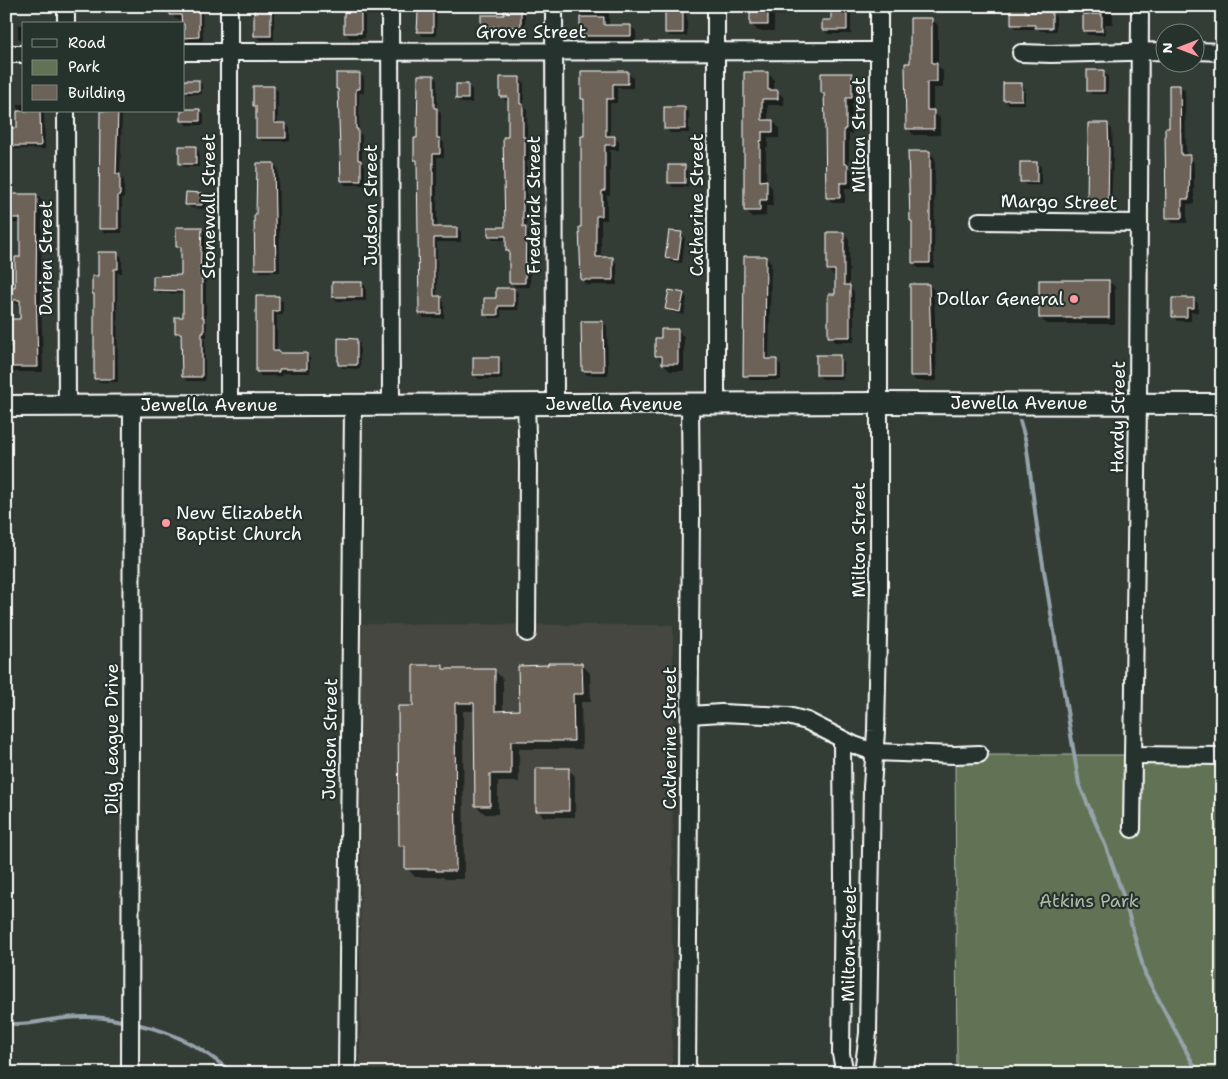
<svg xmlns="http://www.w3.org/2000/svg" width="1228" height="1079" font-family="'Shantell Sans',sans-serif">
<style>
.built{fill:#454740}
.green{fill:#627355;stroke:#b0b9aa}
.shadow{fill:#0007}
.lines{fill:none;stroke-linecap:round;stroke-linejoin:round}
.stream{stroke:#95a3aa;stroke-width:4}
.building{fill:#6d6258;stroke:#fff}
.minor-casing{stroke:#fff;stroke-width:20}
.major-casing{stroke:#fff;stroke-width:24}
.minor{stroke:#26332d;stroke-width:16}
.major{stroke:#26332d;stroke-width:20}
.poi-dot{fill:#ff9aa2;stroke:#26332d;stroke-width:2}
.labels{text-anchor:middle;stroke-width:4.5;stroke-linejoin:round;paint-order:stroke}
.street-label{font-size:18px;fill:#fff;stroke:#26332d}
.poi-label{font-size:18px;fill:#fff;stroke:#26332d;text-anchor:end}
.park-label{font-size:18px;fill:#b0b9aa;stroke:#26332d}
</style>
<rect width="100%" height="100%" fill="#343c36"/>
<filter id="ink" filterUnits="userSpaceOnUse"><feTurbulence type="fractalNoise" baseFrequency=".02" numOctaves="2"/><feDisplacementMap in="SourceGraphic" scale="10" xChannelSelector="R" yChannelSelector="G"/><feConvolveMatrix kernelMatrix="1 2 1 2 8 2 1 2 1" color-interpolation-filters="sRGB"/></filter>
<g filter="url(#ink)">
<!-- built -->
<polygon class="built" points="361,624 673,625 672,1073 360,1073"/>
<!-- green -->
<polygon class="green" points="955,755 1222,755 1222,1073 957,1073"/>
<!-- shadow -->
<g class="shadow">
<polygon points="172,6 202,6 203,41 188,41 184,37 182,19 176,19 172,15"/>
<polygon points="256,6 279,6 274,7 274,40 260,40 255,36"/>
<polygon points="317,6 365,6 365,38 350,38 345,33 345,7 318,8"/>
<polygon points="422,6 437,6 436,36 423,36 419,32"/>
<polygon points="505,6 525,6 525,32 487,32 482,27 505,16"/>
<polygon points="581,6 612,6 609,7 609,26 630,26 636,31 636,41 587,41 581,35"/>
<polygon points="751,6 774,6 774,31 758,31 751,24"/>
<polygon points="832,6 848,6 851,10 851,34 828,34 824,30 832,21"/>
<polygon points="1093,6 1113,6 1113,24 1105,24 1105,35 1088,35 1084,31 1093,15"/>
<polygon points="1168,6 1190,6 1190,12 1173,12"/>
<polygon points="1024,8 1029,13 1052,13 1056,17 1056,31 1041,31 1038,29 1016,29 1012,24"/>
<polygon points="683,11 687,16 687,36 670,36 666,32"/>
<polygon points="931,19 938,25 938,66 943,71 943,88 933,88 933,111 940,118 940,135 914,135 907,128 911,65"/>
<polygon points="18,25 24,25 24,42 18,38"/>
<polygon points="1104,72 1108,76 1108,94 1092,94 1088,90"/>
<polygon points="628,73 633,78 633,88 617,88 617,103 610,103 610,137 614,137 619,142 619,150 610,150 610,195 607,195 607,220 601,220 601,258 612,258 617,264 617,285 587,285 582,279 585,137 585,101 582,98"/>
<polygon points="745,73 768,73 774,79 774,91 777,91 784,98 784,105 768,105 768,121 773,121 779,128 779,138 768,138 768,147 766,147 766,181 772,188 773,206 766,206 766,216 752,217 746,210"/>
<polygon points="360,74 364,78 364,93 359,93 359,133 362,135 362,162 365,166 365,185 346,185 342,181 340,91 337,88"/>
<polygon points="851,74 857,80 857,103 852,103 852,134 849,134 849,167 853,171 853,188 845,188 845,203 833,203 827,197 826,96 822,92"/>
<polygon points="433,76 437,80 437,110 441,113 441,140 444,143 444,157 437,157 437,228 457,228 461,232 461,242 437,242 437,298 440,298 444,302 444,318 424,318 420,314 418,163 415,160 418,139"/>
<polygon points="519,78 524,83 524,106 527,110 527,141 529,143 529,161 527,161 527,230 530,233 530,287 515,287 510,282 510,253 508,250 508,240 494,240 489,235 506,228 509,101 506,101 501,96"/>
<polygon points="184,81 198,81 202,85 202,94 184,94"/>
<polygon points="1021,84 1025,89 1025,104 1008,104 1004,99"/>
<polygon points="468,85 472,90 472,103 461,103 457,99"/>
<polygon points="1180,86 1185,91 1186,157 1189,157 1194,162 1194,204 1187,204 1187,223 1173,223 1168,218 1170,129"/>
<polygon points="273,87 278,91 278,124 286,124 290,128 290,141 262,141 257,137 257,108 255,105"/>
<polygon points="18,104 24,104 24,111 44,111 45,149 14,149 10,145 18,129"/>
<polygon points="685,108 689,112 689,133 670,133 666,128"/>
<polygon points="184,110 199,110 204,114 204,125 187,125 183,121"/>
<polygon points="100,111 122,111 120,176 124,180 124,198 122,198 122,233 104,233 100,228"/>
<polygon points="1108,125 1112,129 1113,157 1111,209 1093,209 1089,205"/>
<polygon points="195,147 199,151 199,167 184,167 180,163"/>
<polygon points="930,153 935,158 934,268 918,268 913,263 913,223 911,221"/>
<polygon points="1037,163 1041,167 1041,185 1026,185 1022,181"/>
<polygon points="273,164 278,168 280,272 261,272 257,268 257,216"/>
<polygon points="684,166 688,170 688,187 673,187 669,183"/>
<polygon points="6,192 11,195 37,195 42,201 41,294 43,372 6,372 6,348 11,348 21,320 21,305 18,305 13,300 21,258 21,223 9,223 6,220"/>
<polygon points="201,194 206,198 206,209 191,208 187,204"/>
<polygon points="202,228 206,232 204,279 206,281 206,321 207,323 207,337 205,337 205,381 187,381 183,377 183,337 180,337 176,333 184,319 184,294 159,293 155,289 183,276 181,250 177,246"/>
<polygon points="681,234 685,238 682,263 671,262 667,258"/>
<polygon points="844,234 849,239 849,286 854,292 854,342 835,342 830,337 836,295 836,275 833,275 828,270"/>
<polygon points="117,253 122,257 122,273 117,273 118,382 99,382 95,378 95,295 99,277"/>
<polygon points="766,258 771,262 769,360 776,360 781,365 781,380 750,380 745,375"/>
<polygon points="1108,281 1115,287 1115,324 1047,324 1040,318"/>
<polygon points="361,283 366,287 366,301 337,301 333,297"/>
<polygon points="929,285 934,290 937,381 916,381 911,376"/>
<polygon points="514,289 518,293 518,310 501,310 501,318 490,318 485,314 497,299"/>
<polygon points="683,294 687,298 684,315 671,312 667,308"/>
<polygon points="257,298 279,298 283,302 283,315 277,315 277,352 280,354 306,354 310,358 310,373 282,373 282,376 261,376 257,371"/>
<polygon points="1193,299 1198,303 1198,312 1191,312 1191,321 1177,321 1173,316"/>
<polygon points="602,322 607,326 608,375 587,375 583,371"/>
<polygon points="678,331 684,337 684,371 670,371 656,355 662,339"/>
<polygon points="356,340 360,344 360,369 343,368 339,364"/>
<polygon points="839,356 843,361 843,379 822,379 817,374"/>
<polygon points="498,358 502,362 502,379 479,379 474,375"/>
<polygon points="581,664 590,673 591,702 581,702 582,749 519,749 519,782 498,782 498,814 485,814 476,806 476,711 463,711 464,879 445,879 443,877 415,877 407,868 407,852 400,845 414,707 443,666 447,670 494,670 503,679 503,712 520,712"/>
<polygon points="569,770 575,776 575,817 544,817 537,810"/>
</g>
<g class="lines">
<!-- stream -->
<g class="stream">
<polyline points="1020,421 1026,442 1038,534 1079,784 1106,847 1124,898 1145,974 1198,1073"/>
<path d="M6,1023C21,1026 36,1022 50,1020C74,1016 97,1015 121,1021"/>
<path d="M140,1025C177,1033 204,1049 232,1073"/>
</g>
</g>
<!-- building -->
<g class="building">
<polygon points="170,6 199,6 199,37 184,38 184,24 182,24 181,15 170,15"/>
<rect x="750" y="6" width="18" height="19"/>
<polygon points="831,6 847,6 847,30 822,30 822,20 831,20"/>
<polygon points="1011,7 1025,7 1025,12 1052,12 1052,28 1035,28 1035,25 1011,25"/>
<rect x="254" y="9" width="17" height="27"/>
<rect x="344" y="10" width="17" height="23"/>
<polygon points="504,10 521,10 521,27 481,27 481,15 504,15"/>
<rect x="665" y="10" width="18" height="23"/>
<polygon points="418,12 433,12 433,32 417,32"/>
<rect x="1083" y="14" width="19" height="17"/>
<polygon points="580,17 604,17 604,25 631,25 631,36 580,36"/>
<polygon points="910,18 932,18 932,63 937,63 937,82 927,82 927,110 934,110 934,129 906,129 905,63 910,63"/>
<rect x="1087" y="70" width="17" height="21"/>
<polygon points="581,71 628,71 628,84 613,84 613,99 606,99 606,136 615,136 615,145 605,145 605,191 602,191 602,216 596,216 596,257 613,257 613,280 581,280 579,227 581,227 581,136 584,136 584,99 581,99"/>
<polygon points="744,72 768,72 768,90 778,90 778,99 762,99 762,120 773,120 773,132 762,132 762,141 760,141 760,181 767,180 767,200 760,200 760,211 744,211"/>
<polygon points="336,73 360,73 360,89 356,89 356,129 358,129 358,160 361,160 361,181 341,181 338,89 336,89"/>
<polygon points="821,73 852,73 852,98 846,98 846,129 844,129 844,164 848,164 848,183 840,183 840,198 826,198 825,122 824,93 821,93"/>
<polygon points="418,75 434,75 434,108 437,108 437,138 440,138 440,154 433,154 433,227 457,227 457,238 434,238 434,296 441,296 441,314 419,314 417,160 414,160 414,138 417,138"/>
<polygon points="500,77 520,77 520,104 523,104 523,137 525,137 525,157 523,157 523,227 526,227 525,283 509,283 509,251 506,251 506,236 488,236 488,227 505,227 503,137 508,137 508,97 500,97"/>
<rect x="184" y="80" width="15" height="11"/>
<rect x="1003" y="83" width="19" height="17"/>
<rect x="456" y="84" width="12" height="15"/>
<polygon points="1169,85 1180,85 1181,155 1190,155 1189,199 1182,199 1182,218 1166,218 1165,128 1169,128"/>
<polygon points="253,86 274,86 274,123 286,123 286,138 256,138 256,106 253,106"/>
<rect x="664" y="107" width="21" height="22"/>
<polygon points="184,109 200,109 200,121 181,121 181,111 184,111"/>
<polygon points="17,111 40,111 41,146 8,146 8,128 17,128"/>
<polygon points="100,111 118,111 116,174 120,174 120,195 118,195 118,229 99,229"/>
<polygon points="1088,123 1108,123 1109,152 1108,205 1087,205"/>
<rect x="179" y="146" width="17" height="18"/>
<polygon points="908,151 930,151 930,263 912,263 912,221 910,221"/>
<rect x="1020" y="162" width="17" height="20"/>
<polygon points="257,163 274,163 276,269 255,269 254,215 256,215"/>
<rect x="668" y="165" width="17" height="18"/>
<polygon points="186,192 202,193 202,205 185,205"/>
<polygon points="6,194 37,194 36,287 38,367 6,367 6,347 10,347 10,319 20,319 20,300 11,300 11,287 15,287 15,257 20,257 20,218 6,218"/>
<polygon points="176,227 202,227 200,275 202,275 202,317 204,317 204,333 202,333 202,377 182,377 181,333 175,333 175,317 183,317 183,291 153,290 153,276 181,275 181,247 176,247"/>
<polygon points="669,231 682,232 678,260 665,258"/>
<polygon points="827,232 844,232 844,285 850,285 850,337 828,337 828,294 835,294 835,270 827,270"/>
<polygon points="98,252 118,252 118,269 114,269 114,379 94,379 94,294 92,294 92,276 98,276"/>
<polygon points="744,256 766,256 765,359 777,359 777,376 743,376"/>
<rect x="1039" y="280" width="70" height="38"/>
<rect x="332" y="282" width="30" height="15"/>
<polygon points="910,284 929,284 932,376 910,376"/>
<polygon points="496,288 514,288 514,306 498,306 498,315 484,315 484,298 496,298"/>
<polygon points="669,290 684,293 680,312 665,309"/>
<polygon points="256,296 279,296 279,311 273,311 273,351 279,351 279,353 307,353 307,369 279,369 279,372 256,372"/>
<polygon points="1172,298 1194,298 1194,308 1187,308 1187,317 1172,317"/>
<polygon points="581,321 603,321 604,371 582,371"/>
<polygon points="661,329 678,329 678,364 662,364 662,356 655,356 655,338 661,338"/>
<polygon points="338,338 357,339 357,365 338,365"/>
<rect x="816" y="355" width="24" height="20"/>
<rect x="473" y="357" width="26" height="18"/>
<polygon points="548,663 582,663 583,694 573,694 574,741 511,741 511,774 490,774 490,806 475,806 474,703 455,703 456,871 436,871 436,869 405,869 405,846 399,846 398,706 413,706 413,665 443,665 443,669 495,669 495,711 519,710 518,666 548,665"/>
<rect x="536" y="768" width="33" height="43"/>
</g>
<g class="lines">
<!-- minor casing -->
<g class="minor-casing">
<g id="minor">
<polyline points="66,6 66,24"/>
<polyline points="229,6 229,405"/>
<polyline points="390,6 391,405"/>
<polyline points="554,6 555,404"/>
<polyline points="716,6 716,403"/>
<polyline points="1196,51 1222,52"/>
<polyline points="184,52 879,51"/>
<polyline points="1021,53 1051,54 1166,51"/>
<polyline points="6,54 24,54"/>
<polyline points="66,111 67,405"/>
<polyline points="979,221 1139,223"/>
<polyline points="526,404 528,464 527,633"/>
<polyline points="690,715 721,713 788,716 807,721 854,745 874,752 955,755 979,754"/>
<polyline points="842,740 843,880 841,1054 845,1073"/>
<polyline points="1134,755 1222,756"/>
<polyline points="1132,829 1138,403 1140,6"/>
<polyline points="130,1073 132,405"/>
<polyline points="347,1073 353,405"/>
<polyline points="687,1073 691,513 690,404"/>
<polyline points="863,1073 868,1033 872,787 876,731 879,589 879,6"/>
</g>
</g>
<!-- major casing -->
<g class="major-casing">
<polyline id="major" points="6,406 879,403 1222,404"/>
</g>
<!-- minor -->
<use href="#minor" class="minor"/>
<!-- major -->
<use href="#major" class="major"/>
</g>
</g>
<!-- markers -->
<g class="poi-dot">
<circle cx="1074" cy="299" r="5"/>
<circle cx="166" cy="523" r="5"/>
</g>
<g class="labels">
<!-- street labels -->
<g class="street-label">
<text x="531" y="38">Grove Street</text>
<text transform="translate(859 135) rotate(-90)" y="6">Milton Street</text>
<text transform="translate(1059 202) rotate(1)" y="6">Margo Street</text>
<text transform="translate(371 205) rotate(-90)" y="6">Judson Street</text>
<text transform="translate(534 205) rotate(-90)" y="6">Frederick Street</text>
<text transform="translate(697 205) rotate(-90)" y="6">Catherine Street</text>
<text transform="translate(209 206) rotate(-90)" y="6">Stonewall Street</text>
<text transform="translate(46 258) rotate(-90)" y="6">Darien Street</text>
<text x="1019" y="409">Jewella Avenue</text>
<text x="614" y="410">Jewella Avenue</text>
<text x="209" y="411">Jewella Avenue</text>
<text transform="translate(1118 417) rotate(-89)" y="6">Hardy Street</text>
<text transform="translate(859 540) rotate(-90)" y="6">Milton Street</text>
<text transform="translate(670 738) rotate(-90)" y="6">Catherine Street</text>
<text transform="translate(112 739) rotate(-90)" y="6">Dilg League Drive</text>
<text transform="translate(330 739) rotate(-89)" y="6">Judson Street</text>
<text transform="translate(849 944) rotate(-89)" y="6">Milton Street</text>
</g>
<!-- poi labels -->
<g class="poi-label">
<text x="1064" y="305">Dollar General</text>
<text x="176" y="519" text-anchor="start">New Elizabeth<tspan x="176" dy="21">Baptist Church</tspan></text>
</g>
<!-- park labels -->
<g class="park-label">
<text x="1089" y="907">Atkins Park</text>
</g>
</g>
<!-- margin -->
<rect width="1228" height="1079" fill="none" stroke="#26332d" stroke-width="25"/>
<rect x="12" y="12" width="1203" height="1054" fill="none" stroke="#fff" stroke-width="2" filter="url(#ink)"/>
<!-- legend -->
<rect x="22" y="22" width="162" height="90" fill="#26332d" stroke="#7d8581"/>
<rect x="32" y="39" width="25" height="8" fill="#26332d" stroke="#7d8581"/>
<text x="68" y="48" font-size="15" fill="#ffffff">Road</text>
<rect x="32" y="60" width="25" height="15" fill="#627355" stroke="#7d8581"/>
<text x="68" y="72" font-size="15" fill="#ffffff">Park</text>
<rect x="32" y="85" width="25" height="15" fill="#6d6258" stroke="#7d8581"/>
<text x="68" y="98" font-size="15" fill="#ffffff">Building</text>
<!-- north arrow -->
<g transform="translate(1180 48) rotate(270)"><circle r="24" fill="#26332d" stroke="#7d8581"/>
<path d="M0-4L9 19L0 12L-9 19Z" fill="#ff9aa2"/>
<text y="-8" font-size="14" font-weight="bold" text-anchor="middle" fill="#ffffff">N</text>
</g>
</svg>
